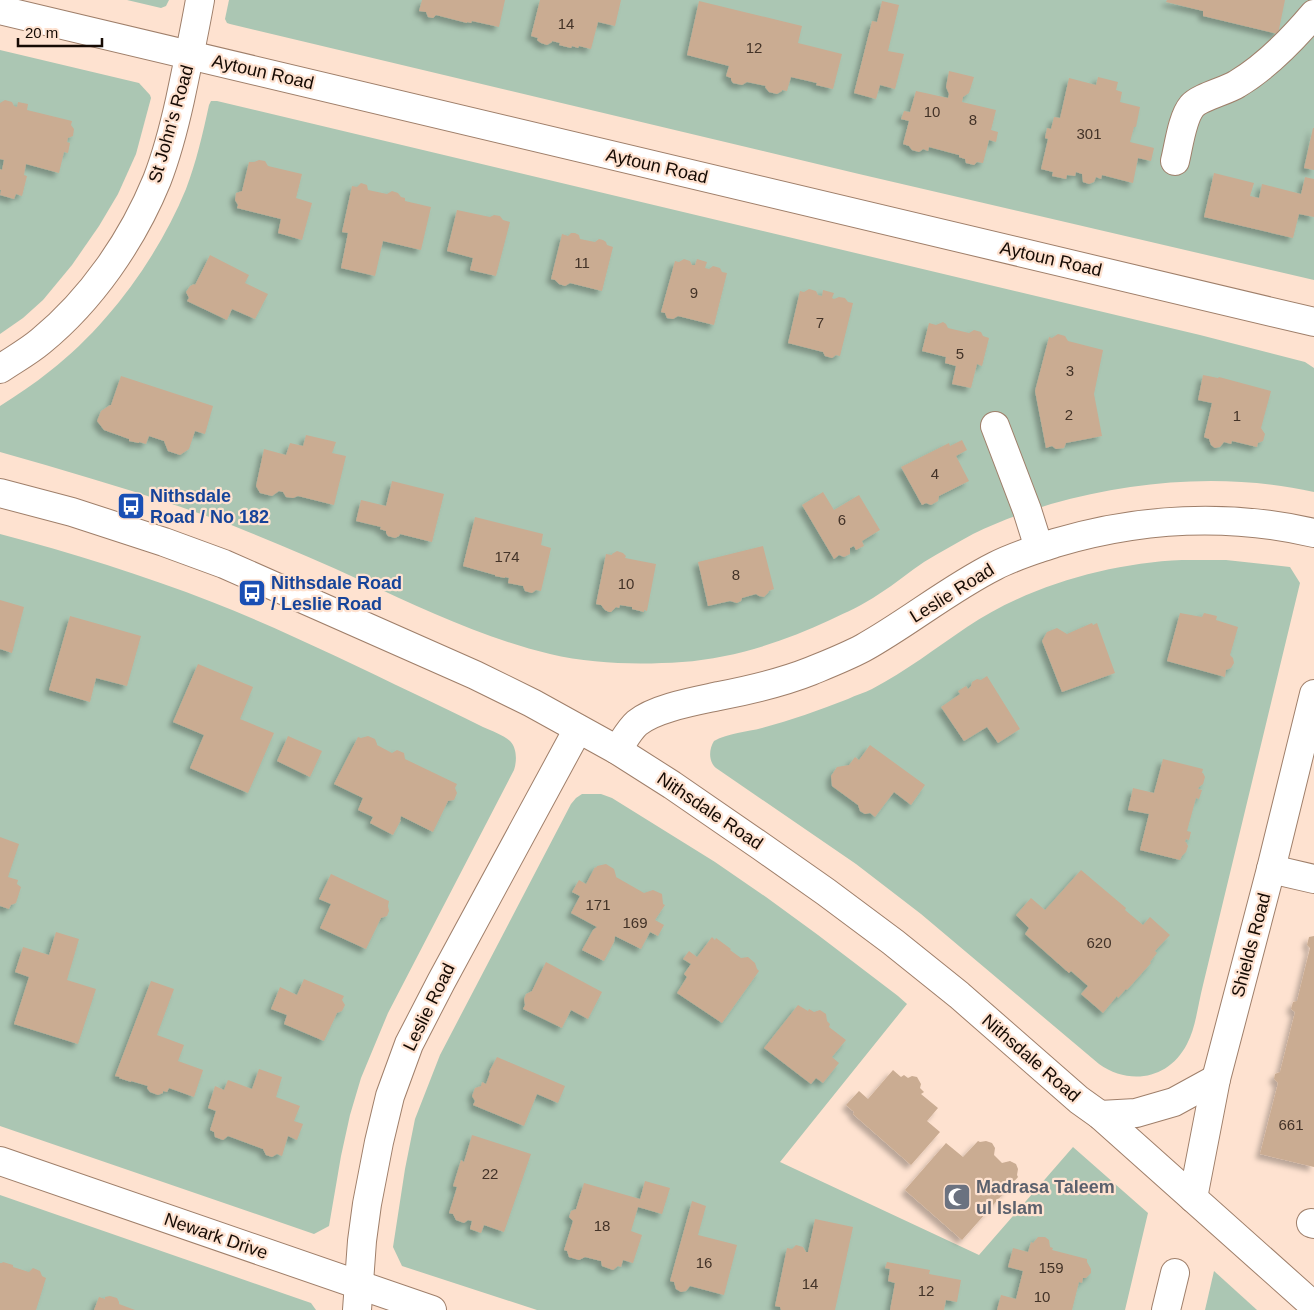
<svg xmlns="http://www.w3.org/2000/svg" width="1314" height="1310" font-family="Arial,sans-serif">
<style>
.green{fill:#abc6b3}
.building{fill:#caac92;filter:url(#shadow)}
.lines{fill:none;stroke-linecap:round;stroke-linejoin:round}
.minor-casing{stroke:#9f7f6a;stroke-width:30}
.minor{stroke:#fff;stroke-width:28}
.labels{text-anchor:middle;stroke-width:4.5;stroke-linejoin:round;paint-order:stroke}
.number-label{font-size:15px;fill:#433328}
.street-label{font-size:18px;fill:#160b04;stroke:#fee2d0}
.transit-label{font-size:18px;font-weight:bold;fill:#164399;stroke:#fee2d0;text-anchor:start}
.worship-label{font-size:18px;font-weight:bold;fill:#5b616d;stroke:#fee2d0;text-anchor:start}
</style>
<defs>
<filter id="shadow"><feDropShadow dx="-4.5" dy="4.5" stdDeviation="2.5" flood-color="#0004"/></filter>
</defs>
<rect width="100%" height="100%" fill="#fee2d0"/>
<!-- green -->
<g class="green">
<polygon points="127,0 169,0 166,6 161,8"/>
<polygon points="229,0 1314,0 1314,280 859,174 230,24 227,23 225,19"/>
<polygon points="0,50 139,83 150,95 151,98 136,154 118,194 99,226 72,265 43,300 23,318 0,334"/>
<path d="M211,101H217L1200,335L1305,362L1314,368V492C1227,473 1137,480 1051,504C1025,512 998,522 973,534C957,543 940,552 924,562C909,572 895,584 879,594C863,605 847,612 830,620C783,642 734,658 682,662C639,665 593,664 550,654C484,638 423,609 362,581C324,563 285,547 246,531C225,522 203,515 181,507C121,487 61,469 0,452V406C17,395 34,384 50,371C108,326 158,257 186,189C196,163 203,133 209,105Z"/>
<path d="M0,534C72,553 143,575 212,602C281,629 348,662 415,694C438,705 461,716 483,727C492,731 503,735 510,741C517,748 517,761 514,770L388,1013L361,1078L350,1115L341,1156L329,1226L314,1234L0,1126Z"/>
<path d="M1182,560H1226L1290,567L1300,583L1203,985C1198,1004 1196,1027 1187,1044C1169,1079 1130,1086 1099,1064L921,914L856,864L716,768C708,761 709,749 714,741C728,733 747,732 762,728C791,720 820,710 848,699C856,695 864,693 872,689C906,671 936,648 967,627C1028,586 1110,563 1182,560Z"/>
<polygon points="582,794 601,794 612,798 715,862 766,897 818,935 898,996 907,1004 780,1162 979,1255 1073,1147 1148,1213 1125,1310 537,1310 402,1266 393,1247 405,1169 415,1119 440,1055 571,804 576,798"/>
<polygon points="0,1195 311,1303 316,1310 0,1310"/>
<polygon points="1214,1271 1257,1310 1205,1310"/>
</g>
<!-- building -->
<g class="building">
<polygon points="422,0 505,0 499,27 472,21 471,23 467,22 467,23 436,15 433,18 428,17 426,12 419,11"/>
<polygon points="540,0 621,0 615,26 598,22 591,49 579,46 578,48 572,46 571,48 559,45 560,43 552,41 552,42 547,45 541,43 537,40 538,38 531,36"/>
<polygon points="1167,0 1285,0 1278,34 1203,16 1203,11 1166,2"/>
<polygon points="699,1 802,26 798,43 842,54 833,89 816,85 817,83 791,77 787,91 782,90 782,91 777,94 769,92 765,87 766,86 747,82 742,85 733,83 731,80 731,78 726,76 729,66 687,55"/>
<polygon points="882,1 899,5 888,51 904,54 895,89 880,85 876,99 854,93 872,21 877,22"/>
<polygon points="949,71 974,77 969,93 963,97 962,102 996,110 991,130 998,132 996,142 989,140 983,163 977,162 974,165 966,163 965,159 959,157 959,155 929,147 928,151 923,149 922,150 919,152 912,150 909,146 903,144 909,121 901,119 904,111 910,112 916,91 948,98 949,94 946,87"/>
<polygon points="1098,77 1118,82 1116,90 1122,92 1120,102 1140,107 1136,127 1134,127 1130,142 1154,148 1151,161 1138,158 1133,183 1102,175 1101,179 1096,177 1094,182 1089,184 1083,182 1082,174 1076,172 1075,176 1067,175 1066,179 1052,176 1053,172 1041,169 1048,139 1045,138 1047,128 1051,129 1054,117 1060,118 1069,78 1096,85"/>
<polygon points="5,100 12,102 14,106 17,107 18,102 28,104 27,110 72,121 71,125 74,129 73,136 68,138 67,142 70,143 68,153 64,152 59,173 26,164 24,175 27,176 22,196 16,194 14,199 0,195 1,190 0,190 0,169 2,170 4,160 0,159 0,103"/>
<polygon points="1313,128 1314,128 1314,170 1304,168"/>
<polygon points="259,160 265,161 268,166 302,174 296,198 312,203 302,240 278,233 281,219 237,208 238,205 235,200 236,193 242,191 249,162 254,162"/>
<polygon points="1214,173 1254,183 1250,196 1259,198 1262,184 1301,194 1305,177 1314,179 1314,217 1299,214 1293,238 1204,217"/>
<polygon points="361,183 367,185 368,190 387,194 392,191 398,193 401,197 405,198 405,201 431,207 421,250 383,241 375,276 341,268 348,233 342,232 352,186 357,187"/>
<polygon points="457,210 490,217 494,215 500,216 503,220 510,222 496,276 470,270 473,258 447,251"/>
<polygon points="571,233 575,233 579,235 580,239 595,242 599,239 603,240 606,242 607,245 613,247 602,291 570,283 565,286 559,284 555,280 551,279 562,234 568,236"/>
<polygon points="210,255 249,275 245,283 268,294 255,319 232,309 227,320 187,301 189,298 186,292 190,286 194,284 195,285"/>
<polygon points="684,259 690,261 692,265 695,265 697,259 707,262 705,268 709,269 713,266 720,268 722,272 727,273 714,325 678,316 673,319 667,318 665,313 661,312 675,261 679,262"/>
<polygon points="809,289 816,291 818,295 822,296 823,290 834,293 832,298 834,299 839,297 845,298 848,302 853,303 840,356 836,355 832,358 825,356 823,352 788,343 800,291 804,292"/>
<polygon points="943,322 946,324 948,328 969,333 974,330 981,332 983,336 989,338 982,366 977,364 971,388 952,384 956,366 945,363 946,357 922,351 929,323 936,325"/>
<polygon points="1058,334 1065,336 1068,341 1103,350 1094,394 1102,436 1066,443 1064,448 1056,449 1052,446 1046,448 1035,391 1049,337 1052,338"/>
<polygon points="1203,375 1218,378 1219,377 1271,391 1261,428 1265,434 1263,441 1258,443 1257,447 1232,441 1231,444 1224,442 1220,447 1215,448 1211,445 1209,439 1204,437 1212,403 1198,400"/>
<polygon points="121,376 213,406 205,434 195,431 189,449 180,455 168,451 164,441 149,436 146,444 139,442 139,443 129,441 129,439 104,430 97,421 101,411 110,405 111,405"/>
<polygon points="306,435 336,442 332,453 346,456 334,505 298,496 293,498 286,497 283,492 279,491 272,496 260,493 256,486 264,449 286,455 290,443 303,446"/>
<polygon points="962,440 967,450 956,456 969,481 939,496 938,501 931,505 926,503 922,505 901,467 949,443 950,446"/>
<polygon points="392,481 444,494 432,542 400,534 399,536 395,538 388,536 386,533 386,531 380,529 381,527 356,521 361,500 386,506"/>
<polygon points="823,492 834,510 859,495 880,530 862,541 864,546 856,550 854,546 850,548 850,554 844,557 839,555 834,559 802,505"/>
<polygon points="475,517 543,534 541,545 551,548 541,591 536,590 532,593 525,591 523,586 508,583 509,578 505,577 505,578 495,576 495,575 463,566"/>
<polygon points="763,546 774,589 769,591 768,593 764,597 759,596 756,594 742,598 741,601 737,603 730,601 708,606 698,562"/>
<polygon points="617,551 623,553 626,556 625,558 656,564 647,611 644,610 644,612 632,609 632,607 620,605 619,608 616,607 611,612 609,612 605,610 601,605 596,604 606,554 612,555 612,554"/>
<polygon points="0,600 24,607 12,653 0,649"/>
<polygon points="1180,613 1202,617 1204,613 1217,616 1216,620 1238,627 1230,655 1233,658 1234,663 1231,668 1226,670 1225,677 1167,661"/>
<polygon points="70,616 141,636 127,686 96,678 90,702 49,690"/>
<polygon points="1092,623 1093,625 1097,623 1115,673 1062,692 1042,641 1047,632 1057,628 1067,634"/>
<polygon points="198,664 253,687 240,719 274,733 248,793 190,768 204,735 173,722"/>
<polygon points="987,676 1020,729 998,743 987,727 964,741 941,707 960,694 958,691 966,686 968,689 971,686 972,682 977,679 981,680"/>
<polygon points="288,736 322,751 310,777 277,761"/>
<polygon points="368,736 375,739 377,744 377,745 392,753 397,750 404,753 405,759 457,784 455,788 457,793 454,800 448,801 433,832 401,816 400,820 401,820 393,835 370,823 373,817 358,810 363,798 334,784 358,737 361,738"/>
<polygon points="870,745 925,785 911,805 894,792 875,817 870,813 865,814 860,811 858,805 832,786 831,776 837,767 849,765 855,757 859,760"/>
<polygon points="1163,759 1203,769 1202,773 1203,773 1205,777 1203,784 1199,787 1198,789 1202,790 1199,799 1196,798 1187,831 1191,832 1189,840 1186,839 1185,842 1186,842 1188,846 1186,852 1182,856 1180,860 1140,850 1149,814 1128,810 1133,788 1154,793"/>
<polygon points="0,837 19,844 8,877 18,880 17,884 21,887 16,903 11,905 9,909 0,906"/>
<polygon points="606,864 614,869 616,876 616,877 644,893 653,890 662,894 663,904 665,905 655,920 664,925 658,936 650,932 641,949 615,936 614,942 604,961 582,950 593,930 597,927 571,913 580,896 572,892 579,880 586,884 595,867 596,868 597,866"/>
<polygon points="1081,870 1126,908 1125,910 1143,925 1150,917 1170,935 1155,951 1157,953 1150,962 1151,963 1127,990 1126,989 1118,998 1117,996 1103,1013 1081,994 1088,986 1071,971 1069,973 1025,934 1029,928 1016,915 1031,898 1045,910"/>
<polygon points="331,874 389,901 388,906 389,911 387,916 381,918 366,949 320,928 331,904 319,899"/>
<polygon points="56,932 79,939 67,980 96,989 78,1044 14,1024 29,977 15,972 23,947 49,955"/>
<polygon points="1314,936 1314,1167 1260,1154 1278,1083 1274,1079 1275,1074 1280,1072 1295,1012 1291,1009 1293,1002 1297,1001 1310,948 1307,945 1309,937"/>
<polygon points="712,937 715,940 716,938 731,949 730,950 741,958 748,957 755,963 757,969 759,971 722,1023 677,993 687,977 684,974 691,964 683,959 689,951 697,957"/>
<polygon points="546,962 602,992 588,1019 571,1010 562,1028 523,1009 525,1005 524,999 526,994 532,991"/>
<polygon points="304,979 344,996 342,1000 345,1005 342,1011 337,1013 324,1041 284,1024 287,1015 271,1009 280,987 297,995"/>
<polygon points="151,981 174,989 157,1035 184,1045 178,1061 203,1070 194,1097 169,1088 167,1092 163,1091 163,1093 158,1095 150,1092 147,1088 148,1086 131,1081 131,1082 119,1078 120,1077 115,1076"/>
<polygon points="798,1005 808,1011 809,1009 814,1012 820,1010 826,1014 827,1021 830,1024 829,1027 846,1040 832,1057 839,1063 823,1083 816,1078 811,1084 764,1048"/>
<polygon points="497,1057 565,1086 558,1103 537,1094 524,1126 473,1105 475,1101 472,1096 475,1088 481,1086 482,1082 486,1084 490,1073 489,1072"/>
<polygon points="259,1069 282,1077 276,1097 300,1106 294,1121 303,1124 297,1140 288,1136 282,1156 277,1154 272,1157 266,1155 263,1149 228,1136 223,1140 215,1137 214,1132 210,1130 216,1111 208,1108 215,1086 224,1090 228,1080 252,1089"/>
<polygon points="893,1070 901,1077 904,1075 908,1078 912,1076 917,1077 921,1084 920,1088 924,1092 921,1094 938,1108 927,1121 940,1132 911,1165 853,1114 854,1112 846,1105 859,1091 868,1099"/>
<polygon points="472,1135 531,1154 504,1232 484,1225 481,1233 470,1229 472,1221 468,1220 464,1223 456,1220 453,1214 449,1213 457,1187 453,1186 461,1160 464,1162"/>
<polygon points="978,1141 980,1142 986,1141 992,1143 995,1148 994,1155 1002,1163 1010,1161 1016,1164 1018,1169 1017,1175 1018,1177 962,1240 905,1190 946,1143 963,1157"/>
<polygon points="645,1181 670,1188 662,1214 638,1207 631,1231 642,1235 633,1263 623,1260 621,1267 618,1266 613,1270 602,1266 601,1261 585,1257 579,1260 569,1257 567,1251 564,1250 573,1221 569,1217 571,1211 576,1209 584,1183 640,1199"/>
<polygon points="692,1201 706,1206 698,1235 737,1245 724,1295 690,1286 686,1291 681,1292 676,1289 674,1282 670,1281"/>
<polygon points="815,1219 853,1227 835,1310 781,1310 780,1307 775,1306 787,1248 792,1249 796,1245 803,1247 806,1252 808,1252"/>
<polygon points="1038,1237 1045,1237 1049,1240 1050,1247 1053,1248 1052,1250 1087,1259 1087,1262 1091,1269 1091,1273 1086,1278 1083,1278 1082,1283 1079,1282 1072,1310 997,1310 1001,1295 1016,1299 1023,1271 1008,1267 1013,1248 1028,1252 1031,1242 1033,1243"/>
<polygon points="3,1262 13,1265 13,1267 29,1272 33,1268 40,1271 42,1276 46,1278 36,1310 0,1310 0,1263 2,1263"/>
<polygon points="887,1262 930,1270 929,1274 961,1280 957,1302 946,1300 944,1310 890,1310 895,1283 888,1281 890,1269 885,1268"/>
<polygon points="110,1296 117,1298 119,1302 119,1304 135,1310 94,1310 99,1297 105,1299 105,1297"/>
</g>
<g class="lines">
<!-- minor casing -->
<g class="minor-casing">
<g id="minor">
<polyline points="0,10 1314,322"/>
<path d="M1175,161C1179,145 1182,118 1192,106C1200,97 1226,91 1237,84C1267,66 1292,40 1314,14"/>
<path d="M0,369C13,360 28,352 41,341C91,300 132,241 157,180C167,154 174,127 180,100C187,67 194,34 200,0"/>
<polyline points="995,426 1027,510 1039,548"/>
<polyline points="0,493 72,512 164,542 224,564 475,675 532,703 617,750 672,785 762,847 826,892 893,942 959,995 1079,1100 1100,1115 1314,1306"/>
<path d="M617,750C623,742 629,730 637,723C655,708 696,701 719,696C750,690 781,683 811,671C828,664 846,657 863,648C908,623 949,589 995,566C1014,556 1035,550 1055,543C1139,518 1228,513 1314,533"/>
<polyline points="1271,869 1314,879"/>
<polyline points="1100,1115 1136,1113 1174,1102 1216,1079"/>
<polyline points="0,1161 432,1310"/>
<polyline points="1193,1198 1216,1079 1271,869 1314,694"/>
<polyline points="1311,1223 1314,1224"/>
<polyline points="357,1310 362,1241 367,1204 379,1142 390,1096 409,1044 441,982 578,729"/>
<polyline points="1166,1310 1175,1273"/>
</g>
</g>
<!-- minor -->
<use href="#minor" class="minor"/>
</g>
<!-- icons -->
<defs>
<g id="bus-square" transform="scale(1.4375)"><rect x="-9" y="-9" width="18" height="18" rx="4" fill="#1a4fb4" stroke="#fee2d0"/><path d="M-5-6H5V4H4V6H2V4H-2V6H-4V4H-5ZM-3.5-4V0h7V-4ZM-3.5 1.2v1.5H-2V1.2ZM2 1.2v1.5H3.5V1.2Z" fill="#fff"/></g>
<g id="mosque-square" transform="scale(1.4375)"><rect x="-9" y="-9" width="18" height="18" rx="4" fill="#6b7280" stroke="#fee2d0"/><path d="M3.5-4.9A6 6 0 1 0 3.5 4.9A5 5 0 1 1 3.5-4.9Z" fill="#fff"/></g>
</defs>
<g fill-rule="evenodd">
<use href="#bus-square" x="131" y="506"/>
<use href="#bus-square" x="252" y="593"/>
<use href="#mosque-square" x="957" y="1197"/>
</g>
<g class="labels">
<!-- number labels -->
<g class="number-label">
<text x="566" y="29">14</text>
<text x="754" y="53">12</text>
<text x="932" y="117">10</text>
<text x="973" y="125">8</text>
<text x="1089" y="139">301</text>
<text x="582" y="268">11</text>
<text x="694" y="298">9</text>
<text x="820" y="328">7</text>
<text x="960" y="359">5</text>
<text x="1070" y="376">3</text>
<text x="1069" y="420">2</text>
<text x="1237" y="421">1</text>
<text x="935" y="479">4</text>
<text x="842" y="525">6</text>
<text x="507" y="562">174</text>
<text x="736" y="580">8</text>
<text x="626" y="589">10</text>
<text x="598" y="910">171</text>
<text x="635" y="928">169</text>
<text x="1099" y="948">620</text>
<text x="1291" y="1130">661</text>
<text x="490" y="1179">22</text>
<text x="602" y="1231">18</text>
<text x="704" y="1268">16</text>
<text x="1051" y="1273">159</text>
<text x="810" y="1289">14</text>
<text x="926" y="1296">12</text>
<text x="1042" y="1302">10</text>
</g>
<!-- street labels -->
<g class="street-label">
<text transform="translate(263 72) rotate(13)" y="6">Aytoun Road</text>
<text transform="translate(171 124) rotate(-74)" y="6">St John's Road</text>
<text transform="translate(657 166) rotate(13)" y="6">Aytoun Road</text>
<text transform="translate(1051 259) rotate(13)" y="6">Aytoun Road</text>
<text transform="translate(952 593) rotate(-32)" y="6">Leslie Road</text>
<text transform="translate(710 811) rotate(34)" y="6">Nithsdale Road</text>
<text transform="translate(1251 945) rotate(-75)" y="6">Shields Road</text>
<text transform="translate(429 1007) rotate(-64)" y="6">Leslie Road</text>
<text transform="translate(1031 1058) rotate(41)" y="6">Nithsdale Road</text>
<text transform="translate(216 1236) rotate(19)" y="6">Newark Drive</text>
</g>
<!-- transit labels -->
<g class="transit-label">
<text x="150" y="502">Nithsdale<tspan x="150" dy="21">Road / No 182</tspan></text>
<text x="271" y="589">Nithsdale Road<tspan x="271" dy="21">/ Leslie Road</tspan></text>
</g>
<!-- worship labels -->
<g class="worship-label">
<text x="976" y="1193">Madrasa Taleem<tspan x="976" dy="21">ul Islam</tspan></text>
</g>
</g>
<!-- scale -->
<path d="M18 38v8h84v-8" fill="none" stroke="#160b04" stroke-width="2.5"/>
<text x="25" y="38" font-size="15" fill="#160b04" stroke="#fee2d0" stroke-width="4" paint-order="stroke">20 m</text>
</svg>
